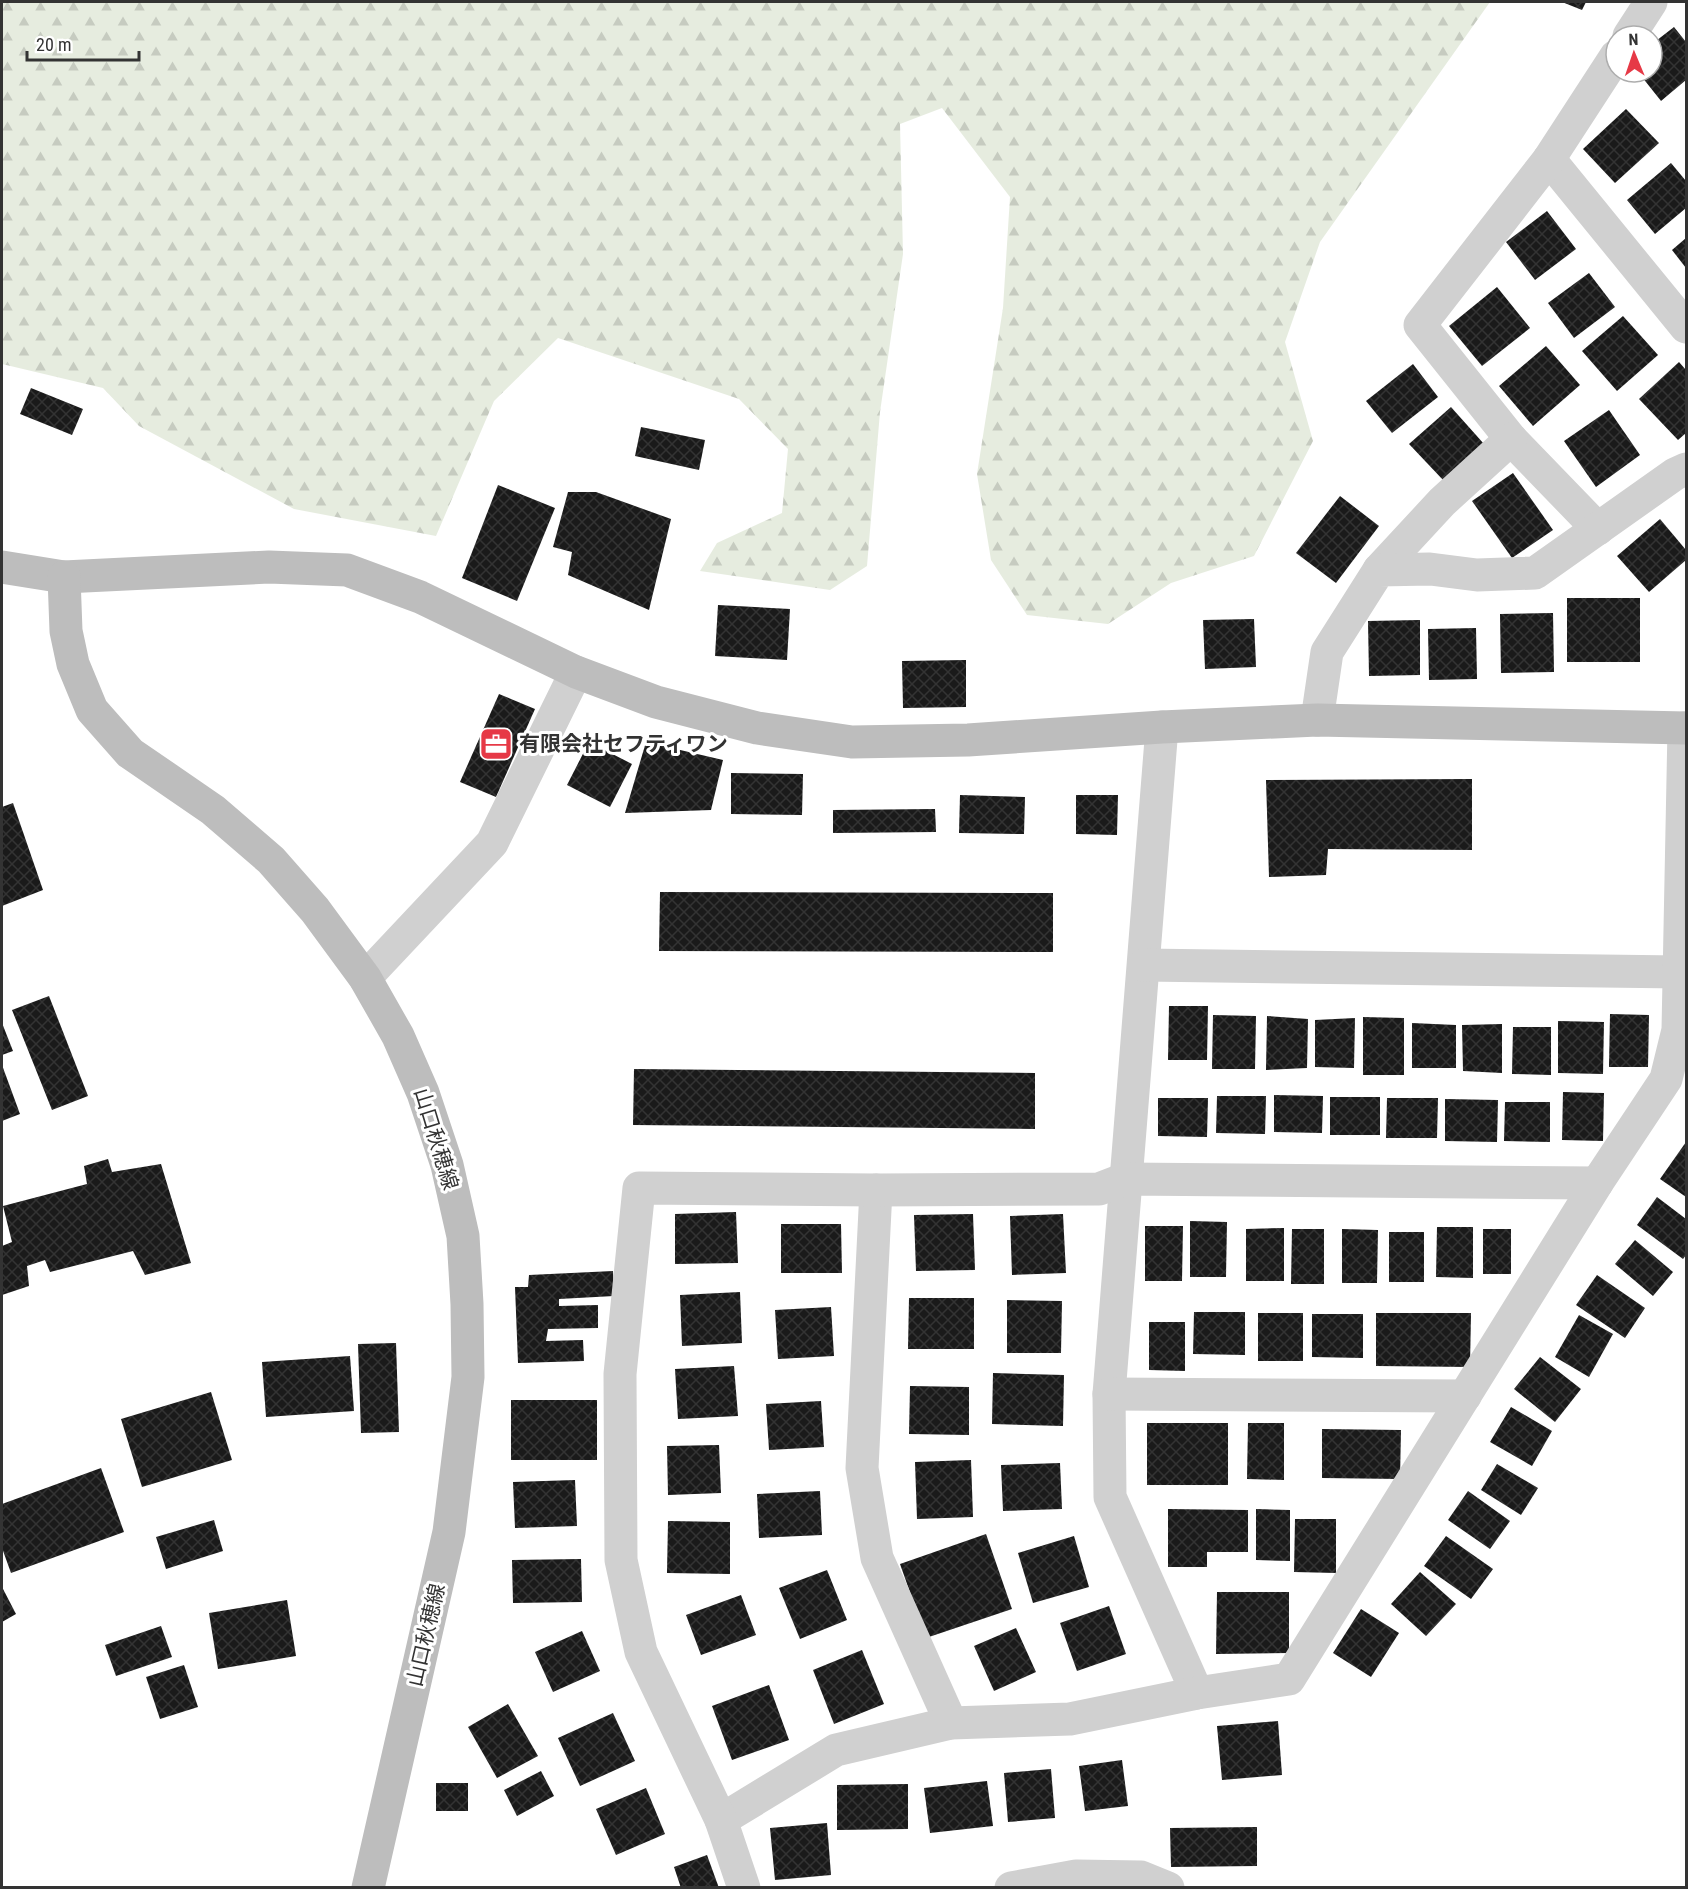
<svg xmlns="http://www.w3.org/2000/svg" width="1688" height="1889" font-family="'Roboto Condensed','Noto Sans JP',sans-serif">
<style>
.forest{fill:url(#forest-firs)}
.building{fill:url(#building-cross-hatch)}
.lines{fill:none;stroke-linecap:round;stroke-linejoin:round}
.street{stroke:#d0d0d0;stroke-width:33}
.secondary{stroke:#bdbdbd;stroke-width:33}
.labels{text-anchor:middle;stroke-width:6;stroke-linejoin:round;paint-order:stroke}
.poi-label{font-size:21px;font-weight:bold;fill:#333;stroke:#fff;text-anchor:start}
.street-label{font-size:21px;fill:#333;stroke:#fff}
</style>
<defs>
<pattern id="forest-firs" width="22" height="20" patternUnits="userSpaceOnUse" patternTransform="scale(1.5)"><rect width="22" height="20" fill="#e6ecdf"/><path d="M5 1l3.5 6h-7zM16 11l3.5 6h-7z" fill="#c6cbc0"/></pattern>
<pattern id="building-cross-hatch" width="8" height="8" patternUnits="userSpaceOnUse" patternTransform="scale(1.5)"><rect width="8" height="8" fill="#1a1a1a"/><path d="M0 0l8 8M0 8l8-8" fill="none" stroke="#333"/></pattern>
</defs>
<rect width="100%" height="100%" fill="#fff"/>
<!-- forest -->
<polygon class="forest" points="2,2 1490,2 1320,242 1285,342 1313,441 1254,556 1171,583 1108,624 1027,615 991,560 977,474 1003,308 1010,197 942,108 900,124 903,254 880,412 867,566 830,590 700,571 717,543 782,513 788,449 739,399 558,338 494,401 436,536 294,509 139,426 103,388 2,364"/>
<!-- building -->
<g class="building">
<polygon points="1562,2 1586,2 1582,10"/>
<polygon points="1674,27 1686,42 1686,80 1661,101 1638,72 1652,72 1652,44"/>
<polygon points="1626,109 1659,143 1615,183 1583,149"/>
<polygon points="1671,163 1686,181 1686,208 1655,234 1627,200"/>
<polygon points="1547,211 1576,249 1535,280 1506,242"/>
<polygon points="1686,238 1686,268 1672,250"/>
<polygon points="1589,273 1615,307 1574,338 1548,303"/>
<polygon points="1497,287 1530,328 1482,366 1449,326"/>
<polygon points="1623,316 1658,355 1617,391 1582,351"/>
<polygon points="1546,346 1580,385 1533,426 1499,386"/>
<polygon points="1679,362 1686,370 1686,433 1678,440 1639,399"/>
<polygon points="1413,364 1438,397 1392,433 1366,401"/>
<polygon points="31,388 83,409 72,435 20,414"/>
<polygon points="1451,407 1484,444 1444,481 1409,444"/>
<polygon points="1609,410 1640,455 1596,487 1564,441"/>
<polygon points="641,427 705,440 699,470 635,456"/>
<polygon points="1513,473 1553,530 1512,558 1472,501"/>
<polygon points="498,485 555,508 517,601 462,578"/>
<polygon points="568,492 596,492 671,519 649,610 568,575 572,552 553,547"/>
<polygon points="1340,496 1379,526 1336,583 1296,553"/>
<polygon points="1660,519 1686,550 1686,560 1649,592 1617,556"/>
<rect x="1567" y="598" width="73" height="64"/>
<polygon points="718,605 790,609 787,660 715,656"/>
<polygon points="1553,613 1554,672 1501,673 1500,614"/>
<polygon points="1254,619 1256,667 1205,669 1203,620"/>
<polygon points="1420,620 1420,675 1369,676 1368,621"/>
<polygon points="1476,628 1477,679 1429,680 1428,629"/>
<polygon points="966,660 966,707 903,708 902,661"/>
<polygon points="499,694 535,709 496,797 460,782"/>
<polygon points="589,742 632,764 610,807 567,785"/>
<polygon points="646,742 723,760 711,810 625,813"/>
<polygon points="731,773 803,774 802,815 731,814"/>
<polygon points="1472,779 1472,850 1328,849 1326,875 1269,877 1266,780"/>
<polygon points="960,795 1025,797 1024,834 959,833"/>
<polygon points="1076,795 1118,795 1117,835 1076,834"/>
<polygon points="13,803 43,890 2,906 2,807"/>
<polygon points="935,809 936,832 833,833 833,810"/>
<polygon points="660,892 1053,893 1053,952 659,951"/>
<polygon points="49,996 88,1096 52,1110 12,1010"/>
<polygon points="1169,1006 1208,1006 1207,1060 1168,1060"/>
<polygon points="1610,1014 1649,1015 1648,1067 1609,1067"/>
<polygon points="1213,1015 1256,1016 1255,1069 1212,1069"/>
<polygon points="1267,1016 1308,1019 1307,1068 1266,1070"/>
<polygon points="1363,1017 1404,1018 1404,1075 1363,1075"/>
<polygon points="1355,1018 1354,1068 1315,1067 1315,1020"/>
<polygon points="1558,1021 1604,1022 1603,1074 1558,1073"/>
<polygon points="2,1023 13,1051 2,1055"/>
<polygon points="1412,1023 1456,1025 1456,1068 1412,1068"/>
<polygon points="1502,1024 1502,1073 1463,1071 1462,1025"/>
<polygon points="1513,1027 1551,1027 1551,1075 1512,1074"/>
<polygon points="2,1065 20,1114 2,1121"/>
<polygon points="634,1069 1035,1073 1035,1129 633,1125"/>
<polygon points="1563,1092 1604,1093 1603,1141 1562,1140"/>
<polygon points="1274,1095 1323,1096 1322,1133 1274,1132"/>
<polygon points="1217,1096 1266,1096 1265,1134 1216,1133"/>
<rect x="1330" y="1097" width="50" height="38"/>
<polygon points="1158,1098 1208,1098 1207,1137 1158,1136"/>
<polygon points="1387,1098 1438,1098 1437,1138 1386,1138"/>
<polygon points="1445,1099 1498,1100 1497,1142 1445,1141"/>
<polygon points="1505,1102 1550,1102 1550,1142 1504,1141"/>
<polygon points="1686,1142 1686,1197 1660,1179"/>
<polygon points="108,1159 112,1172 161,1164 191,1263 145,1275 133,1251 50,1272 45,1260 27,1266 29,1286 2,1295 2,1246 12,1242 3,1206 87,1184 84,1166"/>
<polygon points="1657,1197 1686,1219 1686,1255 1683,1259 1637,1225"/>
<polygon points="736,1212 738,1263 675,1264 675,1214"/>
<polygon points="973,1214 975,1270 916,1271 914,1215"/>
<polygon points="1063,1214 1066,1273 1012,1275 1010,1216"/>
<polygon points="1190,1221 1227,1222 1226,1277 1190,1277"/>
<polygon points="781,1224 841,1224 842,1273 781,1273"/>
<polygon points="1145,1226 1183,1226 1182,1281 1145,1281"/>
<polygon points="1437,1227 1473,1227 1473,1278 1436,1277"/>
<polygon points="1284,1228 1284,1281 1246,1281 1246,1229"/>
<polygon points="1292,1229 1324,1229 1324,1284 1291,1284"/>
<polygon points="1342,1229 1378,1230 1377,1283 1342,1283"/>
<rect x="1483" y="1229" width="28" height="45"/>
<rect x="1389" y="1232" width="35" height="50"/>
<polygon points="1635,1240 1673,1272 1653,1296 1615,1264"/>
<polygon points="613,1271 614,1296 559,1299 559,1306 598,1305 598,1328 548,1329 546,1341 583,1340 584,1361 518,1363 515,1287 528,1287 529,1275"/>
<polygon points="1597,1275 1645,1308 1625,1338 1576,1305"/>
<polygon points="740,1292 742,1343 682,1346 680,1295"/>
<polygon points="909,1298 974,1298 974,1349 908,1349"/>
<polygon points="1007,1300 1062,1301 1061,1353 1007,1353"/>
<polygon points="831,1307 834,1356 778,1359 775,1310"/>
<polygon points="1194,1312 1245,1312 1245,1355 1193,1354"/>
<rect x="1258" y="1313" width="45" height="48"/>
<polygon points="1376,1313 1471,1313 1470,1367 1376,1366"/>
<polygon points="1312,1314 1363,1314 1363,1358 1312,1357"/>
<polygon points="1579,1315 1613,1334 1589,1377 1555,1357"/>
<polygon points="1149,1322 1185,1322 1185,1371 1149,1370"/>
<polygon points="396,1343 399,1432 361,1433 358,1344"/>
<polygon points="350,1356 354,1411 266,1417 262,1362"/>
<polygon points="1540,1357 1581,1389 1555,1422 1514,1389"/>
<polygon points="734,1366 738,1416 678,1419 675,1369"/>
<polygon points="993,1373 1064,1375 1063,1426 992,1424"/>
<polygon points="910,1386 969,1387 969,1435 909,1434"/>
<polygon points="211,1392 232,1460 142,1487 121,1419"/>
<rect x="511" y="1400" width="86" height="60"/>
<polygon points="821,1401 824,1447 769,1450 766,1404"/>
<polygon points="1511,1407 1552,1431 1532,1466 1490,1442"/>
<rect x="1147" y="1423" width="81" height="62"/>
<polygon points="1248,1423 1284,1423 1284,1480 1247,1479"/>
<polygon points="1322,1429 1401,1430 1400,1479 1322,1478"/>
<polygon points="719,1445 721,1493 668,1495 667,1446"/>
<polygon points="971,1460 973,1517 917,1519 915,1462"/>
<polygon points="1060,1463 1062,1509 1003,1511 1001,1465"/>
<polygon points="1497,1464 1538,1488 1521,1515 1481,1490"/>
<polygon points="101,1468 124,1532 11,1573 2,1548 2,1504"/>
<polygon points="575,1480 577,1526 515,1528 513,1482"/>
<polygon points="820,1491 822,1535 759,1538 757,1494"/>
<polygon points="1468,1491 1510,1521 1490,1549 1448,1520"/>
<polygon points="1168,1509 1248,1510 1248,1552 1207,1552 1207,1567 1168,1567"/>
<polygon points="1256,1509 1290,1510 1290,1561 1256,1560"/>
<polygon points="1295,1519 1336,1519 1336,1573 1294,1572"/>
<polygon points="214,1520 223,1551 166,1569 156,1537"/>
<polygon points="668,1521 730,1522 730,1574 667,1573"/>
<polygon points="986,1534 1012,1609 926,1638 900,1564"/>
<polygon points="1074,1536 1089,1587 1033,1603 1018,1553"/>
<polygon points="1446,1536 1493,1569 1471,1599 1424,1566"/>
<polygon points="581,1559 582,1602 513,1603 512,1560"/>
<polygon points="827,1570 847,1620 800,1639 779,1588"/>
<polygon points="1420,1572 1456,1604 1426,1636 1391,1604"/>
<polygon points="2,1587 16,1614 2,1622"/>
<polygon points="1217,1592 1289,1592 1289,1653 1216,1654"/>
<polygon points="741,1595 756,1635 701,1655 686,1615"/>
<polygon points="287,1600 296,1656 218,1669 209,1613"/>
<polygon points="1109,1606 1126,1654 1077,1671 1060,1623"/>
<polygon points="1361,1609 1399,1633 1371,1677 1333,1653"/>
<polygon points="161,1626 172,1657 116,1676 105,1645"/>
<polygon points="1016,1628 1036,1672 994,1691 974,1646"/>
<polygon points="582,1631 600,1671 553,1692 535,1652"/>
<polygon points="862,1650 884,1704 834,1724 813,1670"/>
<polygon points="184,1665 198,1707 160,1719 146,1677"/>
<polygon points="769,1685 789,1740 732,1760 712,1706"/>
<polygon points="508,1704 538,1756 497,1778 468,1727"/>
<polygon points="613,1713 635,1761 580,1786 558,1738"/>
<polygon points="1278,1721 1282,1775 1222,1780 1217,1726"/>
<polygon points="1122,1760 1128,1806 1085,1811 1079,1766"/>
<polygon points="1051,1769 1055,1818 1008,1822 1004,1773"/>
<polygon points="541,1771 554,1796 517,1816 504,1790"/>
<polygon points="987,1781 993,1826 930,1833 924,1788"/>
<rect x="436" y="1783" width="32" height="28"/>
<polygon points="908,1784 908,1829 837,1830 837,1785"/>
<polygon points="646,1788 665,1834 616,1855 596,1809"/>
<polygon points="827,1823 831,1875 775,1880 770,1828"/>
<polygon points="1257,1827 1257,1866 1171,1867 1170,1828"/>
<polygon points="707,1855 719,1888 681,1888 674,1867"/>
</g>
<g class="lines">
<!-- street -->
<g class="street">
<polyline points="1629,36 1651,2"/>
<polyline points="1549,159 1686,327"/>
<polyline points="1598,529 1511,439 1420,325 1549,159 1616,56"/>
<polyline points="1379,570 1442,502 1511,439"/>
<polyline points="1317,720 1327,652 1379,570 1430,569 1477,575 1535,573 1675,474 1686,469"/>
<polyline points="1162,727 1109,1394 1110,1497 1197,1693"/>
<polyline points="1144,965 1680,972"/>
<polyline points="365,978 492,843 576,672"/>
<polyline points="876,1190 862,1468 877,1558 951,1723"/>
<polyline points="1109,1394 1465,1396"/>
<polyline points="721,1820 836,1750 951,1723 1070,1719 1197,1693 1289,1679 1597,1183 1666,1079 1678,1030 1684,728"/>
<polyline points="744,1888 721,1820 641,1652 621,1560 620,1374 639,1188 876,1190 1099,1189 1125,1179 1597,1183"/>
<polyline points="1011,1888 1076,1876 1141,1877 1168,1888"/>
</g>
<!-- secondary -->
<g class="secondary">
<polyline points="2,567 64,577 269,567 347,570 420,597 576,672 656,702 757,728 852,742 968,740 1162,727 1317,720 1686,728"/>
<polyline points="64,577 66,631 73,664 92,710 130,753 213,810 271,860 315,910 365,978 398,1036 423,1093 447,1165 463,1236 467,1304 468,1377 449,1532 368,1888"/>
</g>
</g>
<!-- icons -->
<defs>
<g id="office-square" transform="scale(1.725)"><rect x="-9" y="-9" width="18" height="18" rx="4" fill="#e63946" stroke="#fff"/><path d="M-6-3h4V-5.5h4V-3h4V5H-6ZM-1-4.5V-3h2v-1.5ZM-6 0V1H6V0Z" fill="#fff"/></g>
</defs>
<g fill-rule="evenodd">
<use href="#office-square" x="496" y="744"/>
</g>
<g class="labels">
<!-- poi labels -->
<g class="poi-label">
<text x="519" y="751">有限会社セフティワン</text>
</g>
<!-- street labels -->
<g class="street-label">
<text transform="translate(436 1139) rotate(73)" y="7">山口秋穂線</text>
<text transform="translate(426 1635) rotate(-77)" y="7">山口秋穂線</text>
</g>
</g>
<!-- border -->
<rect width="1688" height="1889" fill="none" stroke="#333333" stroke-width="6"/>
<!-- north arrow -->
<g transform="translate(1634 54) rotate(358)"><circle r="28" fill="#ffffff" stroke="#adadad" stroke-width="1.5"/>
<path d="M0-4.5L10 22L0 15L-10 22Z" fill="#e63946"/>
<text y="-9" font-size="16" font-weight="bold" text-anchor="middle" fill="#333333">N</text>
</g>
<!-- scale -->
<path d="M27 51v9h112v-9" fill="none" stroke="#333333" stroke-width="3"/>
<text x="36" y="51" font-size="18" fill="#333333" stroke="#ffffff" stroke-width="4.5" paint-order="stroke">20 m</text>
</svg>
